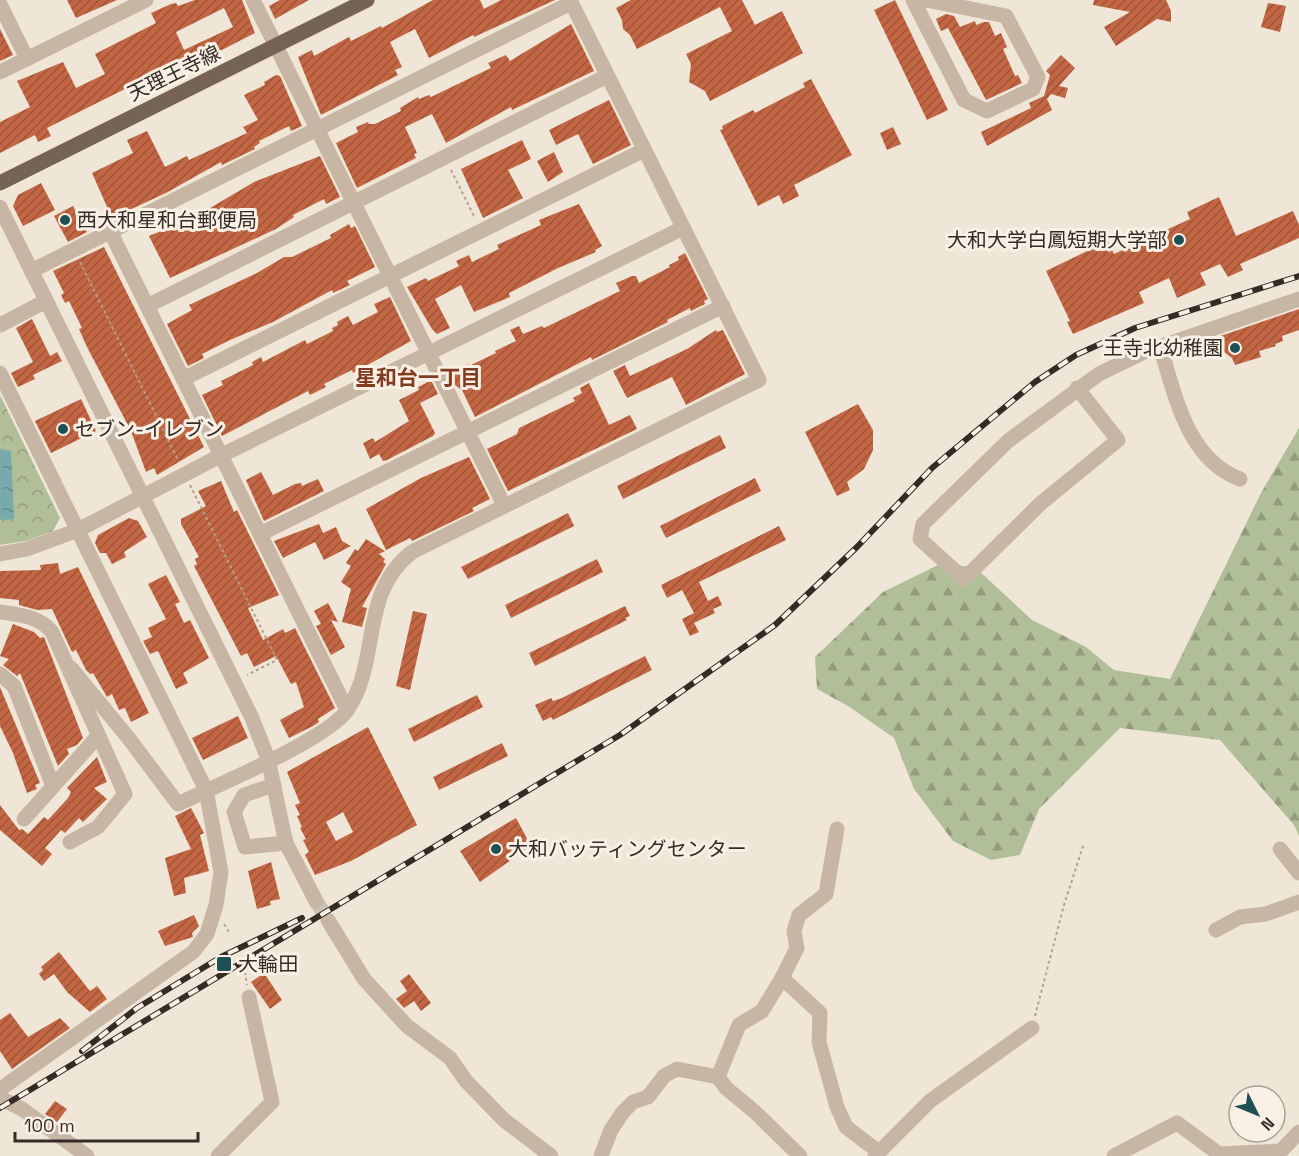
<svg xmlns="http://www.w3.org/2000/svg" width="1299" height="1156" font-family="'Space Grotesk','Noto Sans JP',sans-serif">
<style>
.forest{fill:url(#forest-firs)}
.park{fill:url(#park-crowns)}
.water{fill:url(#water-ripples)}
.building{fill:url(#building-hatch);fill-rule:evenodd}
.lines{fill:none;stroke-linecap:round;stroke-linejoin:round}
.minor-tunnel{stroke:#cac1b4;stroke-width:15;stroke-dasharray:15 8;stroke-linecap:butt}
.path{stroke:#b4a08f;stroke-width:2;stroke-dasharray:3 3;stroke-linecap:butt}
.minor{stroke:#c8b6a5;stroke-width:15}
.major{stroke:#766257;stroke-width:15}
.rail-casing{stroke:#342b26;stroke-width:6}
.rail{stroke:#f8f0e4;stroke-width:4;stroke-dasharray:11;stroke-linecap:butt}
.poi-dot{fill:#1d4f54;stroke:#f8f0e4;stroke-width:2}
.labels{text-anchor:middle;stroke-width:6;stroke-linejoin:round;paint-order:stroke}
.street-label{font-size:20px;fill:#342b26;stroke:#f8f0e4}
.poi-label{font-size:20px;fill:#342b26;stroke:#f8f0e4;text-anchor:start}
.neighbourhood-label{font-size:21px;font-weight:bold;fill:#813b21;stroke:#f8f0e4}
</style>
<defs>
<pattern id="forest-firs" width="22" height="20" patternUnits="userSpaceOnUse" patternTransform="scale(1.5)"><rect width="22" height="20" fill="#b1bf99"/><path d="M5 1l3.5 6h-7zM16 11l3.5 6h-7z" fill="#919b7d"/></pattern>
<pattern id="park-crowns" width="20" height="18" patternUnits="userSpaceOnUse" patternTransform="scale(1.5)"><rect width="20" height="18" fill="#b1bf99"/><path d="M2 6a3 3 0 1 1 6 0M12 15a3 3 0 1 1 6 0" fill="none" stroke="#919b7d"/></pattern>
<pattern id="water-ripples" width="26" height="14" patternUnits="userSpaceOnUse" patternTransform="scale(1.5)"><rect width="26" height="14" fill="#78a9ad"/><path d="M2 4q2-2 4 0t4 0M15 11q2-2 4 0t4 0" fill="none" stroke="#638a8d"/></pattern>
<pattern id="building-hatch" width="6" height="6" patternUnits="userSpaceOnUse" patternTransform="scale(1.5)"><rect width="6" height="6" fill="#c36643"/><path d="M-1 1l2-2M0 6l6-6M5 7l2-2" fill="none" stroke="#9f5438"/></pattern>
</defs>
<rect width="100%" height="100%" fill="#f0e6d8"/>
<!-- forest -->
<polygon class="forest" points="1299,428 1299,836 1294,825 1220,740 1120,728 1039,809 1020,855 991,860 953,841 914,789 894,738 848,706 817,689 815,657 883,592 944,562 977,569 1032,620 1086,647 1114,670 1170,679 1261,493"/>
<!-- park -->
<polygon class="park" points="0,395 60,518 53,531 26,541 0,545"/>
<!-- water -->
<polygon class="water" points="0,449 11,451 14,519 0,520"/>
<!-- building -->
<g class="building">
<polygon points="67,0 117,0 76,18"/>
<path d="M195,0H242L255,33L144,90L139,82L47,128L51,136L38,142L35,135L0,153V122L30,107L17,81L63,62L76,88L105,74L95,54L156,23L151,13L171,4L176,3L178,6ZM224,8L233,27L184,50L176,32Z"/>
<polygon points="280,0 309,0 275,19 269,6"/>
<polygon points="433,0 480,0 484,9 501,0 555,0 474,37 473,35 429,58 415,29 390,42 402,67 395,70 398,75 321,115 298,57 312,50 314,56 349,37 351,41 381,26 382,28"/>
<polygon points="631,0 742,0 755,25 782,11 803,53 710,101 705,91 689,82 691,64 686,54 732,31 720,7 637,49 630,35 623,29 622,20 616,8"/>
<polygon points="895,0 948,110 927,120 874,10"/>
<polygon points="1094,0 1166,0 1171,11 1171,22 1157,19 1116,46 1104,27 1130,12 1093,5"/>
<polygon points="1268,3 1286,6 1280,32 1261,27"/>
<polygon points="946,14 954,16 960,27 975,21 976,25 984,22 989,22 995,36 1001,33 1007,47 1003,49 1015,76 1018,75 1022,83 986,100 948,28 941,31 936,19"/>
<polygon points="571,24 594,71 512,110 511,107 446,143 432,114 405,127 417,153 414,154 416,158 357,188 336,143 358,132 356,127 368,122 369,124 375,124 401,111 400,108 418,97 419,99 429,95 431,97 491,68 488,63 506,55 510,61"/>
<polygon points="0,29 13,55 0,61"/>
<polygon points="1061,55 1075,68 1059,86 1068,88 1065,98 1051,94 1047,99 1052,110 987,146 981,132 1031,108 1029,103 1044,96 1050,75 1046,71"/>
<polygon points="276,75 280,76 302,126 291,131 289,126 259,141 260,143 254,147 255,149 222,165 221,162 166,193 112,218 92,173 133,153 127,140 147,131 165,167 187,156 189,160 247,133 243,127 258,120 244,95 265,85 264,82"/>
<polygon points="811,79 852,155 794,185 799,196 783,204 779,195 758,206 720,130 723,129 722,126 753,110 755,113 805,87 803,83"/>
<polygon points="609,100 631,145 593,164 578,134 556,145 549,130"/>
<polygon points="893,127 901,144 887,150 880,133"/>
<polygon points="522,140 531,159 508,170 523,198 483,218 461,169"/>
<polygon points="554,152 563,172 548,182 537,161"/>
<polygon points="320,156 340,197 326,204 324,199 293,215 294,217 276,229 170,278 149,236 195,217 254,182"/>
<polygon points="41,183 55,210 23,226 13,206 18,195"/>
<polygon points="1219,197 1236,236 1293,211 1299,225 1299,238 1240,264 1243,270 1228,277 1220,264 1200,273 1206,285 1177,298 1169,278 1139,292 1144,303 1073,334 1067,322 1070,321 1046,271 1108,241 1114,254 1190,219 1187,212"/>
<polygon points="579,204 602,246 595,250 596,252 558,268 509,293 510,297 474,312 461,285 435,299 450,328 437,334 432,329 407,287 426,278 428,281 459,266 456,261 469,255 472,262 499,249 497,245 541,225 539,220"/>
<polygon points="73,206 87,232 68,242 54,216"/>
<polygon points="349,224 351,228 355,226 375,267 347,281 350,285 333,293 332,290 273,322 230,340 202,354 204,358 188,366 167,324 192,310 189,305 257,273 284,257 292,257 331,238 330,235"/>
<polygon points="104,247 204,447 157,475 154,468 146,472 131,431 87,347 79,329 82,328 69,301 65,303 61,295 64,293 53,271"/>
<polygon points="685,253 708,299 704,301 705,304 691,311 690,308 667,320 668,322 592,360 591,357 475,417 462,390 455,385 450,375 468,364 469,366 496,353 495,351 516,341 510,330 519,326 523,334 542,326 544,328 620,291 616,283 632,276 636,276 639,283 670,267 669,265 679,260 678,257"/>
<polygon points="390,297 411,341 353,373 352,370 324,384 326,387 310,395 308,391 222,436 202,395 223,385 221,381 253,365 252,362 261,357 263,362 305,340 307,344 333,331 332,328 338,325 337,322 348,316 353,325 378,312 374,304"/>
<polygon points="1299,309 1299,330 1282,336 1283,341 1275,344 1276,346 1259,351 1261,357 1235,365 1232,358 1220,349 1213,351 1209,340"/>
<polygon points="32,319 50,356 57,352 62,361 33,375 35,379 18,387 11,373 33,362 16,328"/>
<polygon points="716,330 717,332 723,330 745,374 686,405 672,377 627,398 613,371 625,365 630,376 687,349"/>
<polygon points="428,382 432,382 438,394 420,403 435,433 433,436 387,460 383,461 379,454 370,459 363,443 373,438 375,442 409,421 399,400 419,390 418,387"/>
<polygon points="589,383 609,425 630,415 637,429 508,491 487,449 517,434 519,428 575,401 573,398 582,393 580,388"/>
<polygon points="81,399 96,431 51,453 35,421"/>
<polygon points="858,404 873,430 873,450 864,469 847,482 850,490 837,496 805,432"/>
<polygon points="720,435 726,448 623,499 617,486"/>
<polygon points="469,457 490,499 472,508 474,511 412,541 410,538 386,550 366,509 421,478"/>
<polygon points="261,472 273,495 295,484 301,483 302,486 318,479 324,491 264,521 246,480"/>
<polygon points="755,478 761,491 666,538 660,526"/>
<polygon points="221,481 234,512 237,510 279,595 248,608 263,640 283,629 285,633 295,628 335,708 318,719 319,722 313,726 289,738 280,720 304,707 296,682 291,684 276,656 254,667 247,653 241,656 194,566 197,564 195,559 199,557 181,524 181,519 206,506 198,491"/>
<polygon points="568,513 574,526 468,579 461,567"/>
<polygon points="129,518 138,521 147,537 124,552 126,557 112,564 106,553 100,553 95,543 98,535"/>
<polygon points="319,524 323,533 336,527 342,541 351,546 324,560 315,542 283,558 274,541"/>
<polygon points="779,526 786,540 699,582 708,601 718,596 722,605 713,609 715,613 694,623 699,632 690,636 682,619 694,613 682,590 667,598 661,585"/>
<polygon points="366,539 385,551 379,554 385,559 383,562 386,564 362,607 367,608 362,627 342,622 351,589 341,582 351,566 346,563 355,549 358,551"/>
<polygon points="597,559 603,572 511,618 505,605"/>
<polygon points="58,563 60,574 78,567 149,713 131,722 125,708 119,710 112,694 107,697 93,673 90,674 86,670 76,650 72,652 52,609 37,610 19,605 19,600 0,598 0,571 41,570 40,565"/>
<polygon points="166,575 180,602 175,604 184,623 190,620 209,658 183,673 188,683 176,689 158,651 150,654 143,641 152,637 148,628 166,619 148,584"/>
<polygon points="328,603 338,622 331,620 345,647 331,655 316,626 321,624 314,611"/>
<polygon points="625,606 630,616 625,618 627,620 535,666 529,653"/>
<polygon points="413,611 427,614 410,690 396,686"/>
<polygon points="13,624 34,632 40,638 44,637 83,738 77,745 67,749 69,754 58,766 20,673 17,676 3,665 9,659 0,656"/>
<polygon points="645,656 652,670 553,720 551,717 543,721 535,705 551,698 553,701 562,698"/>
<polygon points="0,687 40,783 35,785 37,789 27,793 13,753 0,726"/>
<polygon points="477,695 483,707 414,742 408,729"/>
<polygon points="238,716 248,738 203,760 192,738"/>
<path d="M368,727L417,825L351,861L315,875L305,855L309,852L303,840L306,839L300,828L302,827L297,816L300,815L295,805L300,803L287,772ZM343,812L353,832L336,841L326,822Z"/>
<polygon points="502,743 508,756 439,790 433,777"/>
<polygon points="97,757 107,782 94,788 107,799 83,822 79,818 65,833 61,830 45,848 52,854 42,866 0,830 0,805 19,830 22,829 28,834 44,817 48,820 68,798 71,792 67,788"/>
<polygon points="191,808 204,833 200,835 209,871 184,878 186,893 174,896 165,858 191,849 175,816"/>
<polygon points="516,818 531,846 480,882 460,851"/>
<polygon points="271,862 280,899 270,901 271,905 257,909 248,871"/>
<polygon points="194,915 199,926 192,933 193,937 165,946 158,931"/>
<polygon points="59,952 90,991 97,986 107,999 90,1012 67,992 54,974 44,981 39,974 43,970 41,967"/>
<polygon points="264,973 282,1000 270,1009 251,982"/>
<polygon points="409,974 431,1003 421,1011 414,1001 404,1008 396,999 407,991 400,981"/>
<polygon points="10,1013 28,1037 60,1018 70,1028 12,1069 0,1051 0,1020"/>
<polygon points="55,1101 67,1109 57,1122 45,1114"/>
</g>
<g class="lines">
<!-- minor-tunnel -->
<polyline class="minor-tunnel" points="316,901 328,920"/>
<!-- path -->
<g class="path">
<polyline points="451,170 475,218"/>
<polyline points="80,262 179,462"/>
<polyline points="190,485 277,660 247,675"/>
<polyline points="224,924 230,934"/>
<polyline points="244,966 247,985"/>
<polyline points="1035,1016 1064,905 1084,843"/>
</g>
<!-- minor -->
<g class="minor">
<polyline points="253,0 504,505"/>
<polyline points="913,0 964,100 987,111 1033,89 1038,77 1006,16 926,0"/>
<polyline points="0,4 27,59"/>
<polyline points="0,72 146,0"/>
<polyline points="0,207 252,718 268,759 286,843 316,901"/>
<polyline points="110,231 347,710"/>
<polyline points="31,271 571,3"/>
<polyline points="147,306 607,76"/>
<polyline points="0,325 46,301"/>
<path d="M1160,346C1175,395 1187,459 1240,479"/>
<polyline points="0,373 206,790 221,872 216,905 207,934 193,952 2,1088"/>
<polyline points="183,379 644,150"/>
<polyline points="1077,388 1118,440 1040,504 964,579 920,539 923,524 1008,441 1099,374 1142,353 1299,299"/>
<polyline points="260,534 723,306"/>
<polyline points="0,554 27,549 78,530 220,456 683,228"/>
<path d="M0,612C20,615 39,616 52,632L125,794L98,827L70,842"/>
<path d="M71,668L130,740L178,804C215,786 329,739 348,709C381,659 359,593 412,552L759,380L570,0"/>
<polyline points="0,674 14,686 53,786"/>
<polyline points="274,785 244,795 234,812 245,847 286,843"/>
<polyline points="24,819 98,736"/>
<polyline points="1280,849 1299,873"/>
<polyline points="328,920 364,979 407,1026 450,1058 466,1081 504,1120 551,1156"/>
<polyline points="1216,930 1240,917 1266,914 1299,902"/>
<polyline points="782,978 820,1013 819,1042 837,1107 846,1127 879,1152"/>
<polyline points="718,1077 726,1088 755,1112 800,1156"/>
<polyline points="0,1098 22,1109 87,1156"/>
<polyline points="218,1156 272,1102 249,997"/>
<polyline points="601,1156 611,1130 623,1112 633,1102 648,1097 664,1076 677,1069 718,1077 739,1025 762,1011 782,978 797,948 794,931 799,915 826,894 837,829"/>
<polyline points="875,1156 930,1101 1032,1028"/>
<polyline points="1114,1156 1177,1123 1219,1154 1281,1151 1299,1132"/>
</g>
<!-- major -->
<polyline class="major" points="0,183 367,0"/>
<!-- rail casing -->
<g class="rail-casing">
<g id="rail">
<polyline points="82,1051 137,1008 221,957 302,918"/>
<polyline points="0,1108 620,735 775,625 857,547 932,468 1035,382 1076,355 1135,328 1299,276"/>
</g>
</g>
<!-- rail -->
<use href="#rail" class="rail"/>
</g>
<!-- markers -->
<g class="poi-dot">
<circle cx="65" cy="220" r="6"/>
<circle cx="1179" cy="240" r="6"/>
<circle cx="1235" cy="348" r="6"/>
<circle cx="63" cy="429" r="6"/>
<circle cx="496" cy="849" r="6"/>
<rect x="216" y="956" width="16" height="16" rx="3"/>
</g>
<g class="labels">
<!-- street labels -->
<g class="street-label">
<text transform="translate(174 73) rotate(-26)" y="7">天理王寺線</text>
</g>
<!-- poi labels -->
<g class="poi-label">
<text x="77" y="227">西大和星和台郵便局</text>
<text x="1167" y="247" text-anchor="end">大和大学白鳳短期大学部</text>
<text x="1223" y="355" text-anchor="end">王寺北幼稚園</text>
<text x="75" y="436">セブン-イレブン</text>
<text x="508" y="856">大和バッティングセンター</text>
<text x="238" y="971">大輪田</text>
</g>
<!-- neighbourhood labels -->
<g class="neighbourhood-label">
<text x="418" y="385">星和台一丁目</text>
</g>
</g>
<!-- north arrow -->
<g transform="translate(1257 1114) rotate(133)"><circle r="28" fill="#f8f0e4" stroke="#aaa198" stroke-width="1.5"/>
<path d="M0-4.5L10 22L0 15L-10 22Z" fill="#1d4f54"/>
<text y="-9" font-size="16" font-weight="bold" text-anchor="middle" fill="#342b26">N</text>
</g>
<!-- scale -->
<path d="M15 1132v9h183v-9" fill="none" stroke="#342b26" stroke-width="3"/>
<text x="24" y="1132" font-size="18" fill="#342b26" stroke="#f8f0e4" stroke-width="4.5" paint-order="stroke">100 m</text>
</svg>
